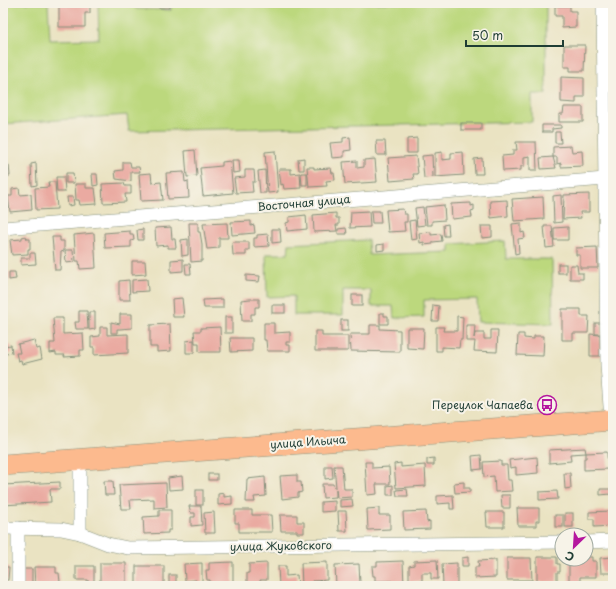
<svg xmlns="http://www.w3.org/2000/svg" width="616" height="589" font-family="'Playpen Sans',sans-serif">
<style>
.green{fill:#bcd87d;stroke:#6e8a58}
.building{fill:#eaaaa1}
.lines{fill:none;stroke-linecap:round;stroke-linejoin:round}
.minor-casing{stroke:#84907b;stroke-width:14}
.primary-casing{stroke:#84907b;stroke-width:22}
.minor{stroke:#fff;stroke-width:13}
.primary{stroke:#fcba8e;stroke-width:21}
.labels{text-anchor:middle;stroke-width:4;stroke-linejoin:round;paint-order:stroke}
.street-label{font-size:11px;fill:#1f3d34;stroke:#f7f3e8}
.poi-label{font-size:11px;fill:#1f3d34;stroke:#f7f3e8;text-anchor:end}
</style>
<rect width="100%" height="100%" fill="#f7f3e8"/>
<filter id="ink" filterUnits="userSpaceOnUse"><feTurbulence type="fractalNoise" baseFrequency=".025" numOctaves="2"/><feDisplacementMap in="SourceGraphic" scale="8" xChannelSelector="R" yChannelSelector="G"/><feConvolveMatrix kernelMatrix="1 2 1 2 8 2 1 2 1" color-interpolation-filters="sRGB"/></filter>
<filter id="wash" filterUnits="userSpaceOnUse"><feTurbulence type="fractalNoise" baseFrequency=".012" numOctaves="4" result="noise"/><feDisplacementMap in="SourceGraphic" scale="16" xChannelSelector="R" yChannelSelector="G"/><feGaussianBlur stdDeviation="0.9" result="paint"/><feColorMatrix in="noise" values="0 0 0 0 0 0 0 0 0 0 0 0 0 0 0 0 0 1.4 0 .05"/><feComposite in="paint" operator="in"/></filter>
<g filter="url(#wash)">
<rect width="100%" height="100%" fill="#eae3c2"/>
<!-- green -->
<g class="green">
<polygon points="3,3 48,3 50,40 99,39 98,3 135,3 136,9 171,10 171,3 546,3 546,94 532,94 532,122 129,131 127,115 3,124"/>
<polygon points="368,240 369,255 450,252 450,244 505,241 506,259 552,259 553,324 478,322 477,299 424,300 424,317 394,318 393,306 371,306 371,290 343,290 343,315 294,315 294,296 267,297 266,254 288,254 289,244"/>
</g>
<g id="blocks">
<!-- building -->
<g class="building">
<polygon points="59,3 90,3 90,13 85,13 85,27 59,27"/>
<rect x="159" y="3" width="10" height="5"/>
<polygon points="555,6 570,6 570,11 576,11 576,27 562,28 562,16 555,16"/>
<polygon points="564,45 585,45 584,71 570,71 570,67 564,67"/>
<polygon points="561,77 584,78 584,97 576,97 576,103 561,102"/>
<polygon points="564,107 583,107 583,122 559,122 559,114 563,114"/>
<rect x="461" y="123" width="20" height="7"/>
<polygon points="542,125 561,125 561,128 552,129 552,132 542,132"/>
<polygon points="555,132 560,132 561,143 555,143"/>
<polygon points="350,137 351,150 344,151 344,157 332,158 330,143 343,142 343,138"/>
<polygon points="417,138 417,153 407,153 407,139"/>
<polygon points="376,141 385,141 386,155 377,155"/>
<polygon points="516,142 536,142 537,170 530,170 530,156 524,157 524,166 521,166 521,170 503,171 502,156 513,155 513,150 517,150"/>
<polygon points="571,146 572,152 582,151 583,166 561,167 561,163 557,164 557,157 553,157 553,147"/>
<polygon points="195,150 197,176 187,177 185,151"/>
<polygon points="275,151 278,192 268,193 265,152"/>
<polygon points="442,152 442,160 451,159 451,153 463,152 464,175 435,177 435,153"/>
<polygon points="432,155 433,177 424,178 422,156"/>
<polygon points="416,156 418,174 413,174 414,179 390,181 388,158"/>
<polygon points="553,157 556,168 541,169 540,158"/>
<polygon points="304,158 304,170 299,170 298,159"/>
<polygon points="482,158 483,174 475,174 474,159"/>
<polygon points="375,159 377,182 345,184 343,162 357,161 357,168 364,167 364,160"/>
<polygon points="232,160 239,160 240,172 233,173"/>
<polygon points="230,161 233,193 203,196 200,168 222,166 222,162"/>
<polygon points="123,162 130,162 131,167 139,167 140,172 131,172 131,181 116,179 115,171 123,170"/>
<polygon points="36,163 37,185 32,186 31,164"/>
<polygon points="3,165 9,165 10,176 3,176"/>
<polygon points="307,167 314,167 314,169 331,168 332,173 334,173 335,180 326,181 327,186 309,187"/>
<polygon points="279,169 291,169 291,174 300,173 301,188 284,189 283,184 281,185"/>
<polygon points="245,170 254,170 255,182 252,182 253,192 236,193 234,178 245,177"/>
<polygon points="265,170 266,193 260,193 258,171"/>
<polygon points="184,172 185,182 188,181 189,198 168,199 166,173"/>
<polygon points="66,173 73,173 74,183 66,183"/>
<polygon points="151,173 152,183 161,182 163,200 141,201 139,174"/>
<polygon points="301,173 307,173 307,185 302,185"/>
<polygon points="92,174 97,174 98,185 93,186"/>
<polygon points="56,177 64,177 65,192 57,192"/>
<polygon points="48,182 55,182 57,209 36,210 35,188 49,187"/>
<polygon points="124,183 125,186 131,186 131,194 125,194 126,202 103,203 102,184"/>
<polygon points="75,184 86,184 86,188 95,188 97,204 80,205 79,200 76,200"/>
<polygon points="19,188 20,195 31,194 32,210 10,212 8,196 12,196 12,189"/>
<polygon points="589,194 589,212 580,212 581,218 563,219 564,195"/>
<polygon points="561,195 562,222 554,223 553,196"/>
<polygon points="67,197 73,197 74,205 68,206"/>
<polygon points="543,197 544,219 514,221 512,199"/>
<polygon points="507,200 508,216 491,218 490,201"/>
<polygon points="471,203 471,206 474,205 474,210 471,211 472,217 452,219 451,204"/>
<polygon points="444,205 445,220 432,221 432,225 427,225 425,207"/>
<polygon points="423,207 425,225 417,226 415,208"/>
<polygon points="403,209 404,214 407,214 407,222 404,222 405,231 388,232 386,210"/>
<polygon points="369,211 370,227 350,228 351,212"/>
<polygon points="371,211 380,211 381,223 372,223"/>
<polygon points="336,213 336,218 339,218 339,225 336,225 337,231 314,232 313,215"/>
<polygon points="306,215 307,229 287,231 286,223 289,222 289,217"/>
<polygon points="415,220 417,239 411,240 409,221"/>
<polygon points="251,221 251,226 254,225 255,233 232,235 231,222"/>
<polygon points="189,223 198,223 198,232 200,232 202,244 202,261 191,262"/>
<polygon points="227,223 228,238 219,238 219,248 207,249 203,224"/>
<polygon points="521,223 521,233 524,232 525,238 518,239 519,253 515,254 512,224"/>
<polygon points="448,224 449,236 444,236 443,225"/>
<polygon points="481,226 492,226 492,237 482,238"/>
<polygon points="544,226 552,226 554,247 546,248"/>
<polygon points="171,227 172,239 175,239 176,248 168,248 168,245 156,246 155,228"/>
<polygon points="568,227 568,240 554,240 554,228"/>
<polygon points="346,228 347,234 338,234 338,229"/>
<polygon points="143,229 143,240 138,240 137,230"/>
<polygon points="272,229 280,229 281,242 272,243"/>
<polygon points="130,231 130,234 133,234 134,240 131,241 131,247 105,248 104,233"/>
<polygon points="431,232 431,235 441,234 442,241 433,242 433,244 424,245 424,242 420,243 419,233"/>
<polygon points="94,233 96,268 80,269 79,261 76,261 74,235"/>
<polygon points="268,234 269,246 254,247 254,238 257,238 257,235"/>
<polygon points="26,236 27,239 30,239 30,249 28,249 28,254 12,255 10,240 22,239 22,237"/>
<polygon points="52,237 60,237 60,241 64,241 64,251 61,252 60,270 55,270"/>
<polygon points="188,239 188,255 182,256 181,240"/>
<polygon points="232,242 249,242 249,250 246,250 246,255 233,255"/>
<polygon points="384,244 384,250 377,251 377,245"/>
<polygon points="597,247 598,268 580,268 580,255 576,255 576,248"/>
<polygon points="65,250 73,250 74,262 66,263"/>
<polygon points="30,253 35,253 36,264 21,265 21,258 30,258"/>
<polygon points="183,259 183,271 171,272 171,260"/>
<polygon points="132,261 145,261 146,274 132,275"/>
<polygon points="185,264 190,264 191,274 186,274"/>
<rect x="558" y="264" width="8" height="9"/>
<polygon points="570,265 577,265 578,273 583,273 583,279 570,279"/>
<polygon points="9,272 15,272 16,279 9,280"/>
<polygon points="246,275 260,276 259,282 246,281"/>
<polygon points="147,279 148,291 132,292 132,280"/>
<polygon points="129,280 130,300 119,300 119,281"/>
<rect x="352" y="295" width="10" height="11"/>
<polygon points="182,298 184,317 173,317 172,299"/>
<polygon points="223,299 223,308 204,308 203,300"/>
<polygon points="250,299 259,299 259,307 255,307 255,314 251,314 251,321 242,321 241,300"/>
<rect x="272" y="305" width="13" height="8"/>
<polygon points="433,305 439,306 438,321 432,321"/>
<polygon points="562,309 581,309 581,316 589,316 588,333 573,333 573,340 562,340"/>
<polygon points="79,311 87,311 88,329 76,329 75,322 79,322"/>
<polygon points="89,312 95,312 95,329 89,330"/>
<polygon points="380,313 384,313 384,316 388,316 388,324 380,324"/>
<polygon points="120,314 132,314 132,328 120,329 117,329 117,333 111,333 111,322 120,324"/>
<polygon points="457,316 463,317 462,340 460,340 459,348 442,347 442,351 436,351 436,327 444,327 443,331 457,331"/>
<rect x="225" y="317" width="7" height="16"/>
<polygon points="53,318 63,318 63,334 83,333 84,350 80,350 80,356 64,357 65,355 56,355 56,352 50,353 50,343 55,343"/>
<rect x="341" y="320" width="7" height="11"/>
<polygon points="264,323 274,323 274,333 290,332 290,342 286,342 286,345 290,345 290,351 267,351 266,340 264,340"/>
<rect x="595" y="323" width="6" height="11"/>
<polygon points="170,324 171,351 157,352 157,347 150,347 150,325"/>
<polygon points="370,325 380,325 380,329 400,330 400,352 351,351 350,334 370,334"/>
<polygon points="466,325 475,325 474,338 475,333 484,333 484,339 491,339 491,330 498,330 497,352 474,351 475,341 466,341"/>
<polygon points="100,327 107,327 107,335 128,334 128,353 94,355 94,347 91,347 91,337 100,336"/>
<polygon points="220,327 221,352 199,352 199,343 195,343 194,331 201,331 201,328"/>
<polygon points="407,328 424,328 423,349 407,348"/>
<polygon points="315,331 322,331 322,336 348,336 348,351 315,351"/>
<polygon points="518,334 524,334 524,338 534,339 534,336 544,336 543,356 517,355"/>
<polygon points="590,334 600,335 600,356 590,356"/>
<polygon points="230,338 252,338 252,351 231,352"/>
<polygon points="34,340 36,349 40,348 42,359 22,364 21,360 18,361 16,353 20,353 18,344"/>
<polygon points="194,340 194,353 186,353 186,341"/>
<polygon points="11,345 12,353 6,354 5,346"/>
<polygon points="585,448 586,453 570,454 571,461 549,463 549,450"/>
<polygon points="607,452 608,469 584,470 584,458 586,458 586,453"/>
<polygon points="481,455 482,469 473,470 472,456"/>
<polygon points="537,457 538,473 516,475 516,467 510,468 509,460"/>
<polygon points="434,458 434,465 427,465 427,459"/>
<polygon points="501,461 501,465 507,465 508,480 511,480 512,491 495,492 494,476 484,477 483,462"/>
<polygon points="365,462 372,462 372,468 389,467 390,484 376,484 377,494 367,495"/>
<polygon points="401,463 401,467 425,465 426,486 396,488 394,464"/>
<polygon points="325,466 332,466 333,478 325,479"/>
<polygon points="334,466 342,466 344,489 352,489 352,497 337,498 336,489 336,497 323,498 322,484 333,484 334,487 336,487"/>
<polygon points="564,473 570,473 571,488 565,489"/>
<rect x="208" y="474" width="9" height="6"/>
<polygon points="297,475 297,482 301,482 302,492 298,493 298,497 282,499 280,476"/>
<polygon points="182,476 183,489 169,490 168,478"/>
<polygon points="265,477 266,496 254,497 255,502 246,502 247,479"/>
<polygon points="104,481 113,481 114,495 105,495"/>
<polygon points="60,482 60,489 50,489 51,502 3,505 3,485"/>
<polygon points="464,482 464,488 470,488 470,492 455,493 454,483"/>
<polygon points="166,483 167,507 154,508 154,499 130,500 131,509 121,509 119,485"/>
<polygon points="393,485 393,495 387,495 387,486"/>
<polygon points="407,489 408,496 397,496 396,490"/>
<polygon points="600,489 611,489 611,494 600,495"/>
<rect x="196" y="490" width="7" height="15"/>
<polygon points="557,491 558,499 539,500 539,492"/>
<polygon points="224,493 224,497 232,496 232,504 218,505 218,494"/>
<polygon points="453,495 454,509 450,509 450,503 437,504 437,496"/>
<polygon points="501,495 510,495 510,508 502,508"/>
<polygon points="352,499 353,506 340,507 340,500"/>
<polygon points="335,501 335,511 321,512 321,502"/>
<polygon points="189,506 201,506 202,525 191,526 191,517 195,517 195,513 191,513"/>
<polygon points="379,508 379,515 390,515 390,529 368,530 367,509"/>
<polygon points="517,508 539,508 539,521 536,521 536,526 518,526"/>
<polygon points="159,510 171,510 171,530 168,530 168,533 144,534 143,517 159,516"/>
<polygon points="235,510 252,510 252,515 271,515 272,532 239,532 239,523 235,523"/>
<polygon points="338,511 346,511 347,531 339,531"/>
<polygon points="426,511 427,522 430,521 430,529 404,530 403,512"/>
<polygon points="611,511 612,526 594,527 594,519 589,519 589,512"/>
<polygon points="214,512 215,533 205,533 204,513"/>
<polygon points="486,512 504,512 504,527 487,527"/>
<rect x="565" y="513" width="8" height="14"/>
<polygon points="280,515 297,515 297,522 304,522 304,533 297,533 297,531 281,531"/>
<rect x="555" y="515" width="8" height="12"/>
<polygon points="468,557 468,566 462,566 462,558"/>
<polygon points="537,557 557,557 557,564 560,564 560,572 557,572 557,582 537,582"/>
<polygon points="586,557 592,557 592,561 596,561 596,577 580,577 580,586 569,586 569,559 586,559"/>
<polygon points="613,557 613,573 601,573 600,558"/>
<polygon points="507,558 531,558 532,580 507,580"/>
<polygon points="437,560 438,579 431,579 431,573 422,573 422,581 409,582 409,566 414,565 414,561"/>
<polygon points="496,560 496,577 475,578 475,567 479,567 478,561"/>
<polygon points="403,561 404,586 392,586 392,581 375,581 375,576 373,576 372,566 377,566 377,562"/>
<polygon points="233,562 233,585 210,586 210,580 207,580 206,570 209,570 209,563"/>
<polygon points="327,562 327,580 312,581 312,586 302,586 301,563"/>
<polygon points="100,563 126,563 126,583 118,583 118,586 100,586"/>
<polygon points="202,563 202,586 196,586 196,580 185,581 184,564"/>
<polygon points="267,563 267,580 260,580 261,586 250,586 250,584 247,584 247,573 249,573 249,564"/>
<polygon points="457,563 457,585 443,585 442,564"/>
<polygon points="359,564 360,583 336,586 335,565"/>
<polygon points="76,566 94,566 94,583 88,583 88,580 76,580"/>
<rect x="136" y="566" width="28" height="20"/>
<polygon points="278,566 286,566 286,576 297,575 298,586 279,586"/>
<polygon points="3,567 9,567 8,580 3,580"/>
<polygon points="34,567 56,567 56,573 59,573 60,582 56,582 57,586 35,586"/>
<rect x="22" y="569" width="10" height="17"/>
<rect x="169" y="575" width="7" height="11"/>
</g>
</g>
</g>
<g filter="url(#ink)">
<use href="#blocks" fill-opacity="0" stroke="#84907b" stroke-width="1"/>
<g class="lines">
<!-- minor casing -->
<g class="minor-casing">
<g id="minor">
<polyline points="603,3 607,365 611,420"/>
<polyline points="3,228 605,179"/>
<polyline points="3,528 61,529 80,533 108,544 128,548 562,542"/>
<polyline points="80,533 80,458"/>
<polyline points="586,542 613,541"/>
<polyline points="18,586 18,528"/>
</g>
</g>
<!-- primary casing -->
<g class="primary-casing">
<polyline id="primary" points="3,465 613,420"/>
</g>
<!-- minor -->
<use href="#minor" class="minor"/>
<!-- primary -->
<use href="#primary" class="primary"/>
</g>
</g>
<!-- icons -->
<defs>
<g id="bus-ring" transform="scale(1)"><circle r="9.5" fill="#f7f3e8" stroke="#b5179e" stroke-width="1.5"/><path d="M-5-6H5V4H4V6H2V4H-2V6H-4V4H-5ZM-3.5-4V0h7V-4ZM-3.5 1.2v1.5H-2V1.2ZM2 1.2v1.5H3.5V1.2Z" fill="#b5179e"/></g>
</defs>
<g fill-rule="evenodd">
<use href="#bus-ring" x="547" y="405"/>
</g>
<g class="labels">
<!-- street labels -->
<g class="street-label">
<text transform="translate(304 203) rotate(-5)" y="4">Восточная улица</text>
<text transform="translate(308 442) rotate(-4)" y="4">улица Ильича</text>
<text transform="translate(281 546) rotate(-1)" y="4">улица Жуковского</text>
</g>
<!-- poi labels -->
<g class="poi-label">
<text x="533" y="409">Переулок Чапаева</text>
</g>
</g>
<!-- margin -->
<rect width="616" height="589" fill="none" stroke="#f7f3e8" stroke-width="16"/>
<!-- north arrow -->
<g transform="translate(574 547) rotate(205)"><circle r="19" fill="#f7f3e8" stroke="#a1aaa0"/>
<path d="M0-3L7 15L0 10L-7 15Z" fill="#b5179e"/>
<text y="-6" font-size="11" font-weight="bold" text-anchor="middle" fill="#1f3d34">С</text>
</g>
<!-- scale -->
<path d="M466 40v6h97v-6" fill="none" stroke="#1f3d34" stroke-width="2"/>
<text x="472" y="40" font-size="12" fill="#1f3d34" stroke="#f7f3e8" stroke-width="3" paint-order="stroke">50 m</text>
</svg>
